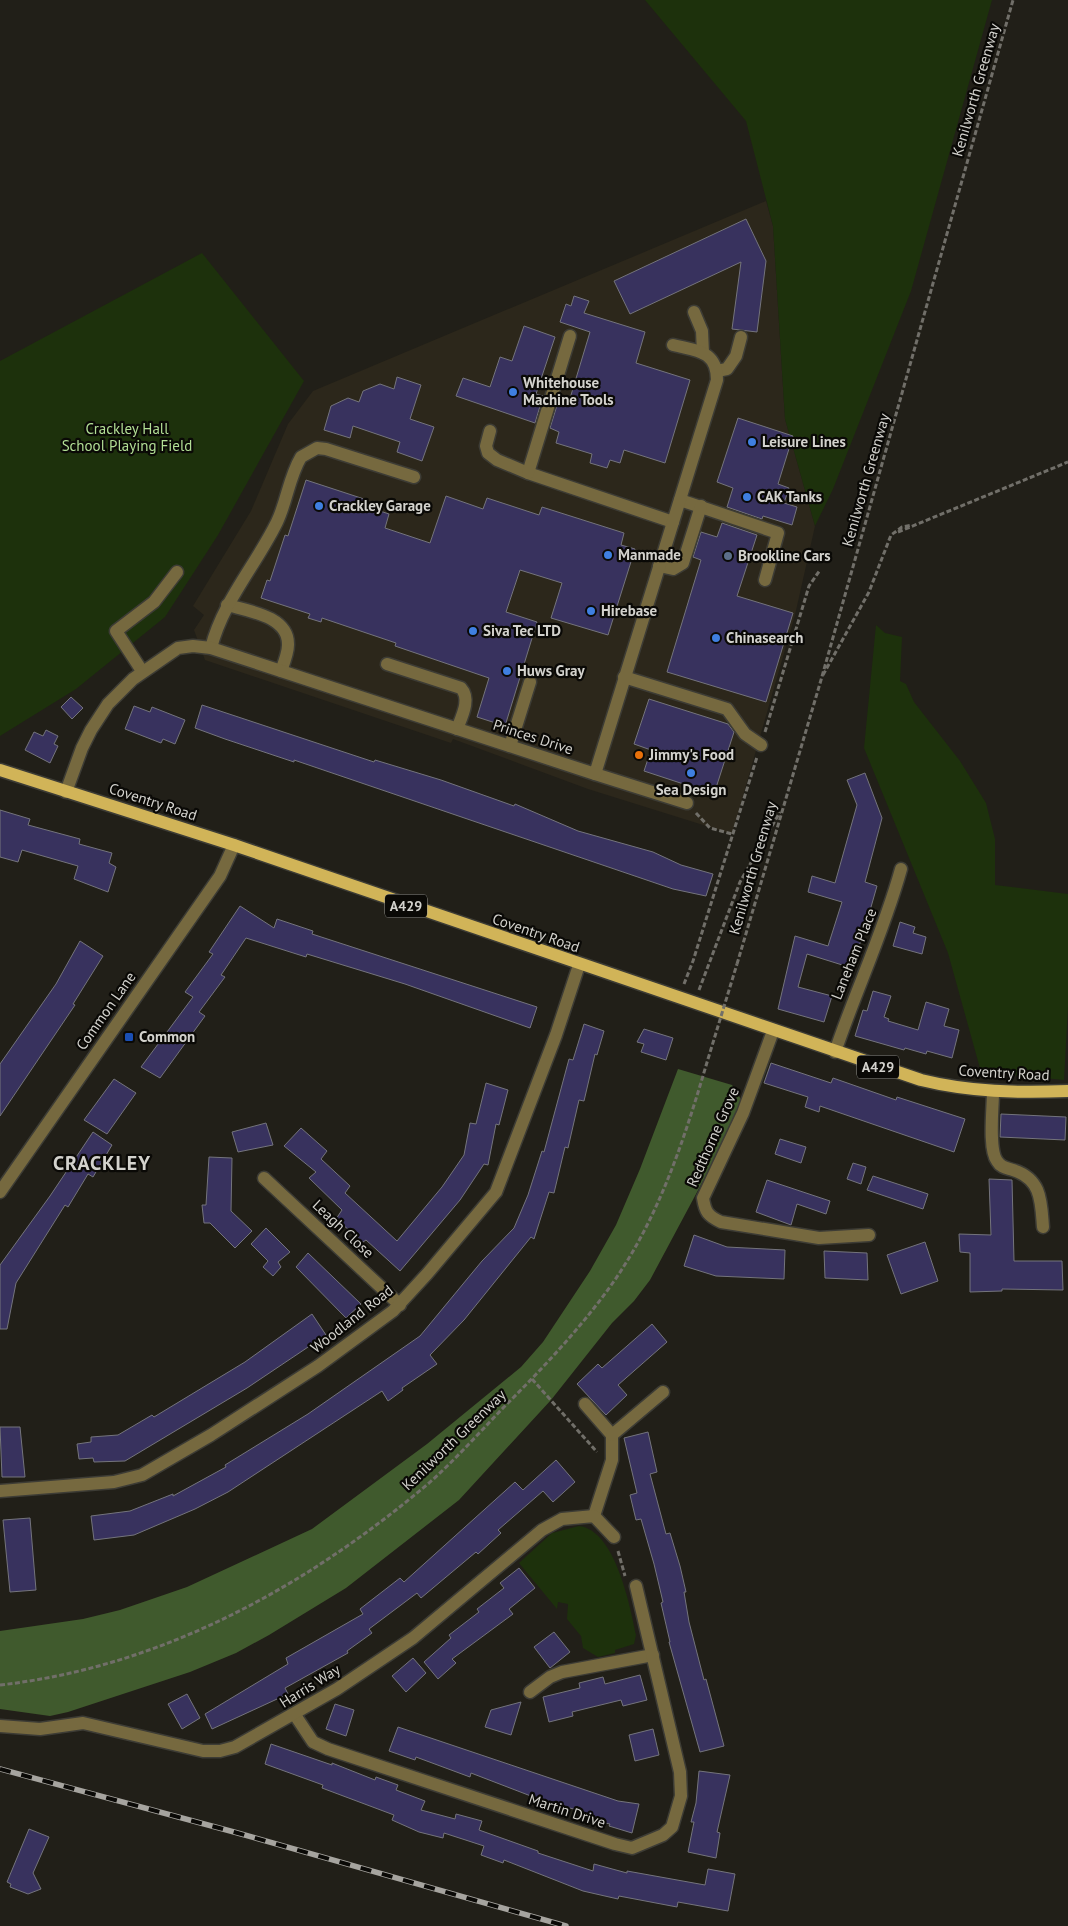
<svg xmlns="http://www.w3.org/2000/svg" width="1068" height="1926" font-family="'PT Sans',sans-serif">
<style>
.built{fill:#2c271b}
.green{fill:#1d310c}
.forest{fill:#405a2d}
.building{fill:#38325e;stroke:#74747c}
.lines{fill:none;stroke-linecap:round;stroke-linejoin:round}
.minor-casing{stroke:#3d3c35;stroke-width:15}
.major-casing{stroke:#3d3c35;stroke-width:15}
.path{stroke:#716f69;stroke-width:3;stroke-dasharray:5 2.5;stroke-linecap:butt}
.minor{stroke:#76693f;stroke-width:12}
.major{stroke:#d1b458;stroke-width:12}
.rail-casing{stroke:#a6a49f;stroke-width:5.5}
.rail{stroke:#0a0906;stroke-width:4;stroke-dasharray:11;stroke-linecap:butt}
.path-bridge{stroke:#716f69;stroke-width:3;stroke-dasharray:5 2.5;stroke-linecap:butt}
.shop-dot{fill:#3f7fe0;stroke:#0a0906;stroke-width:2}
.service-dot{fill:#5c6f8a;stroke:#0a0906;stroke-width:2}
.food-dot{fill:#e8710a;stroke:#0a0906;stroke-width:2}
.transit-dot{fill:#1a4fb4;stroke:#0a0906;stroke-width:2}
.labels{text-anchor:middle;stroke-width:4.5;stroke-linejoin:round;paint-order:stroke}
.shield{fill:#0a0906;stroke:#979691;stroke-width:1}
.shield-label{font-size:14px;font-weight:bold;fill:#d3d2cd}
.street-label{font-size:15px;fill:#d3d2cd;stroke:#0a0906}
.poi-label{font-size:15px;font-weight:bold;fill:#d3d2cd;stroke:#0a0906;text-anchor:start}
.park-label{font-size:15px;fill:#b2de95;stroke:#0a0906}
.district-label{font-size:20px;font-weight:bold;letter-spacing:1px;fill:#d3d2cd;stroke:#0a0906}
</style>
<rect width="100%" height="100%" fill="#211f18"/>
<!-- built -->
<polygon class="built" points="766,201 773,226 785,419 815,526 795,615 732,834 588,789 453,739 451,743 205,660 194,630 204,615 193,606 251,511 288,424 313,391"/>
<!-- green -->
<g class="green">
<polygon points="645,0 992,0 911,291 833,489 815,526 785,419 773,226 746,121"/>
<polygon points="202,253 304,381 218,535 165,617 76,689 0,736 0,361"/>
<polygon points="876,625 885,633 902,637 900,681 906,684 914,702 960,761 986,803 995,839 995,885 1068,894 1068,1007 1064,1080 981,1072 948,953 864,748"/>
<path d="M579,1526C615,1530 630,1605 636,1635L634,1644L615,1650V1653L598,1657L583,1648L581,1636L567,1619L568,1604L558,1602L557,1609L519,1563L552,1533Z"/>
</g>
<!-- forest -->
<polygon class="forest" points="678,1069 732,1085 742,1101 711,1166 650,1280 634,1301 612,1323 551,1400 459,1500 346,1588 269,1635 236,1653 190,1672 68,1712 50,1716 0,1709 0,1631 83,1619 120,1610 187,1587 312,1529 427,1444 521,1367 543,1342 590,1271 616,1225 640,1169"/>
<!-- building -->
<g class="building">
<polygon points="746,219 766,261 757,332 732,329 741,262 630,314 614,281"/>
<polygon points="574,296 589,301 584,313 645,332 636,363 690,380 665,463 624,450 620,463 610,460 607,468 590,463 592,454 556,443 559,432 550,428 558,402 568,405 590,332 560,322 566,304 571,306"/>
<polygon points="524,326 555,337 536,394 543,396 535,423 456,396 463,378 490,387 500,357 512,361"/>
<polygon points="397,377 421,385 410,419 434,427 422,461 397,452 400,442 353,426 350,438 324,430 331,406 348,398 359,402 363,391 380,384 394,389"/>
<polygon points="738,418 793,436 778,484 789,488 784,503 797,507 792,525 763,516 762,519 727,507 733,488 717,482"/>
<polygon points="306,480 364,499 362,505 389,514 385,528 430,543 446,496 483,509 487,498 539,515 542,507 624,533 621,545 635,549 608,635 551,618 562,583 520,570 506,612 537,622 505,726 477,717 489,678 395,646 396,643 322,618 321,622 308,618 310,614 261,598 267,580 270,581 285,535 288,536"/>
<polygon points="722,523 757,535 737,596 793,613 766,702 667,672 701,560 693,557 701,532 717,537"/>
<polygon points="71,697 83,708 72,719 61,707"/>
<polygon points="649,699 728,724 734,732 714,794 644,771 651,750 634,744"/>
<polygon points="202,705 374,762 375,760 441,780 514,806 515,804 578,831 653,852 681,865 713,874 706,896 673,889 294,760 294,762 225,739 195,728"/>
<polygon points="134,706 150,712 152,707 185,720 175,744 163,739 161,743 125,729"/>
<polygon points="46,730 58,736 54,744 58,746 50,763 25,750 34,732 43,736"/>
<polygon points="865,773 882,818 865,882 877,886 865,928 852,968 807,954 798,987 832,996 824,1022 778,1009 795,936 828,946 842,902 808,892 812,876 835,883 857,805 847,780"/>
<polygon points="0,810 30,819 28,825 80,839 79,844 112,853 109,863 116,867 108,892 74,879 78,866 22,850 18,862 0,857"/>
<polygon points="240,906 274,928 277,919 313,931 312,934 537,1007 530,1028 405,984 307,954 306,957 246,938 221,975 225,977 199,1012 205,1016 160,1078 141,1067 193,997 185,992 213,954 209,952"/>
<polygon points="900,922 915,927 913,933 926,937 922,954 893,946"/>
<polygon points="80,941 103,956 73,1004 75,1005 0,1116 0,1064 56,984"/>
<polygon points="873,991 891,996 884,1017 889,1019 888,1021 918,1030 926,1002 949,1009 944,1026 959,1030 952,1058 927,1051 926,1054 905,1048 904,1050 855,1036 863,1010 867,1011"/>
<polygon points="584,1024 604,1031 597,1055 595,1054 584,1101 579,1100 568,1148 565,1147 554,1193 549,1192 534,1239 531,1237 464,1320 430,1355 437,1364 402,1388 403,1390 388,1401 382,1391 228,1492 195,1509 134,1535 94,1540 91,1516 130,1511 173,1494 173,1496 226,1467 225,1465 308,1414 420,1336 482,1261 514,1228 528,1195 542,1151 544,1152 569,1059 573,1060"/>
<polygon points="644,1029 673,1038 666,1060 641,1052 644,1044 637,1042"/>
<polygon points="771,1063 831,1083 833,1078 896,1100 897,1097 965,1119 954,1152 820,1106 819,1112 805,1107 808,1097 764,1083"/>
<polygon points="114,1079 136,1093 107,1134 84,1120"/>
<polygon points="486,1083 508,1090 499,1125 496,1124 488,1165 484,1164 460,1200 400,1271 366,1240 363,1242 336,1219 342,1210 309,1178 316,1172 284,1146 301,1128 327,1151 321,1159 350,1186 345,1193 397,1241 442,1187 464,1155 470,1123 476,1124"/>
<polygon points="1001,1114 1066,1117 1065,1140 1000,1137"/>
<polygon points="266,1123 273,1145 238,1152 232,1132"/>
<polygon points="93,1132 112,1145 93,1177 88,1174 68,1207 65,1205 16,1283 7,1329 0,1329 0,1265 50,1196"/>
<polygon points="780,1139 806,1147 801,1163 775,1154"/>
<polygon points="209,1157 232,1158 231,1211 252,1231 235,1248 210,1223 204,1223 202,1205 206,1205"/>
<polygon points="853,1163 866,1167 861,1184 847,1179"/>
<polygon points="873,1176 928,1194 923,1209 867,1190"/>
<polygon points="989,1179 1012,1180 1014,1261 1062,1261 1063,1290 1002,1289 1002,1291 970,1292 970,1253 960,1252 959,1234 991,1235"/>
<polygon points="767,1180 830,1201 826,1214 797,1204 791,1225 756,1212"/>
<polygon points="266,1228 290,1252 278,1262 281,1267 273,1276 263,1267 268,1261 251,1244"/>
<polygon points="694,1235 727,1247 785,1250 784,1279 716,1276 684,1266"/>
<polygon points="925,1242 938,1281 901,1294 887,1255"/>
<polygon points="824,1251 867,1253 868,1280 825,1278"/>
<polygon points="308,1253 361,1304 346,1318 296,1267"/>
<polygon points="312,1314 326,1335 247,1388 125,1461 94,1462 93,1458 79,1459 77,1444 91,1442 91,1437 118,1435 152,1415 154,1417 245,1362"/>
<polygon points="652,1324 667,1342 618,1385 627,1395 606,1415 577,1384 598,1364 602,1368"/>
<polygon points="0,1427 20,1427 25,1477 2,1477"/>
<polygon points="648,1432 657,1472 650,1474 666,1534 670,1533 680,1566 686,1592 684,1592 689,1622 704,1680 706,1679 724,1746 700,1752 669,1642 670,1642 661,1603 663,1602 654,1564 641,1519 636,1520 630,1495 637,1493 624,1438"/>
<polygon points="556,1460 575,1482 553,1502 543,1491 498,1530 501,1533 478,1554 476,1552 421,1598 417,1593 369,1629 372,1633 347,1651 348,1653 285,1688 288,1694 212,1729 205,1714 288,1664 286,1658 363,1614 360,1609 400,1578 404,1582 515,1482 523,1490"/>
<polygon points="30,1518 36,1590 10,1592 3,1520"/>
<polygon points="519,1568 535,1588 509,1609 513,1614 452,1659 456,1663 438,1679 424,1662 451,1638 449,1635 479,1612 477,1609 504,1588 500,1583"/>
<polygon points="554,1632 570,1652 550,1668 534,1647"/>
<polygon points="413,1658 426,1673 406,1692 392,1676"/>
<polygon points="640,1675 647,1700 623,1706 621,1700 572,1712 573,1716 549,1722 543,1697 580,1688 579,1683 603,1677 605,1684"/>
<polygon points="187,1694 200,1718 182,1729 168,1704"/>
<polygon points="521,1702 511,1735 485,1727 491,1710"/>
<polygon points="335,1704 354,1710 346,1736 326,1729"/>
<polygon points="398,1727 618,1801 639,1804 632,1833 609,1826 610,1824 581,1818 582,1811 549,1803 471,1773 470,1777 416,1757 415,1760 389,1751"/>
<polygon points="653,1729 659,1755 635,1761 629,1735"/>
<polygon points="271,1744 332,1765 332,1763 375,1780 376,1777 398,1785 396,1790 425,1801 421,1810 455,1819 456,1814 482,1821 479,1830 538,1851 538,1853 593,1871 594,1864 627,1873 627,1871 705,1885 708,1869 735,1874 728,1911 678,1902 677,1907 619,1896 618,1899 583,1891 504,1860 503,1863 481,1855 484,1846 444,1833 443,1838 419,1832 392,1820 394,1815 322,1788 323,1785 265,1764"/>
<polygon points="699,1771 730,1775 717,1832 720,1833 716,1858 688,1852 694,1822 691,1822 696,1803"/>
<polygon points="29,1829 49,1837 33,1873 41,1889 28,1894 10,1887 11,1884 7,1882"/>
</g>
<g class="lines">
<!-- minor casing -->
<g class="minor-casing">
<g id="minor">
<polyline points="694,312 702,331 703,353"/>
<polyline points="717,371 727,369 736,356 741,337"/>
<polyline points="490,431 486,446 488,453 497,460 528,473 673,522"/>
<polyline points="528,473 570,336"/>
<polyline points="680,500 778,533 765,580"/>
<polyline points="659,566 673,569 683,563 701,506"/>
<path d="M227,605C248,611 289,616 288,645C288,653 284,663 281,671"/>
<path d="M211,648C223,601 256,565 277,522C287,501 289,477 301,457L317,448L326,449L414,477"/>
<path d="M387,664L461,688C471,699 462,716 457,729"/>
<polyline points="142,671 116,631 154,602 177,572"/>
<polyline points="624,677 727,709 745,734 761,745"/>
<polyline points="510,746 530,682"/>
<polyline points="595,774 687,803"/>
<path d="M66,792L82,748L91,730L108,704L133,679L178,648L193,646L211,648L595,774L717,380C717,350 696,351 673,345"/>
<path d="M773,1031L743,1113L703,1198C705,1212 708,1216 721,1222L819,1238L869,1235"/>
<path d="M835,1052C856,990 884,931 901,869"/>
<path d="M993,1092C993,1108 988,1149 997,1161C1001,1168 1007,1168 1013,1170C1042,1179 1041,1202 1043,1227"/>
<polyline points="264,1178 400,1305"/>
<polyline points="0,1192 220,876 234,845"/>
<polyline points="585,1404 612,1435 612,1460 594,1516"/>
<polyline points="612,1435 663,1392"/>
<polyline points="0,1491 114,1482 142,1475 211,1435 318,1366 393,1311 427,1274 496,1192 556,1035 579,965"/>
<polyline points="530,1692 550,1677 562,1672 653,1655"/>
<polyline points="295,1715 313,1742 328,1749 615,1844 632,1848 663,1835 672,1827 681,1796 680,1772 636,1586"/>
<polyline points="0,1726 40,1729 83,1723 203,1751 220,1751 235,1747 337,1689 413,1638 542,1530 562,1519 594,1516 614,1537"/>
</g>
</g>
<!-- major casing -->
<g class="major-casing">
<path id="major" d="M0,770L234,845L921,1080C970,1092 1018,1093 1068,1091"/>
</g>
<!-- path -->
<g class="path">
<polyline points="898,532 1068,462"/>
<polyline points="823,675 869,592 891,535 902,527 912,525"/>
<polyline points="765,732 809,586 820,570"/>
<polyline points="696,813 710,828 732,834"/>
<polyline points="737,964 821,680 1013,0"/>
<polyline points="684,984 693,961 757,757"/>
<polyline points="699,990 740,882 780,812"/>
<polyline points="532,1379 597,1452"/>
<polyline points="618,1551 625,1576"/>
<path d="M0,1685C161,1667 306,1587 429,1483C455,1460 479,1433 503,1408C542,1369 580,1329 612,1284C660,1216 685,1137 708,1059"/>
</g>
<!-- minor -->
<use href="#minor" class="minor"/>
<!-- major -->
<use href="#major" class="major"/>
<!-- rail casing -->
<g class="rail-casing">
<polyline id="rail" points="0,1769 234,1832 566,1926"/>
</g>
<!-- rail -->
<use href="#rail" class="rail"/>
<!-- path-bridge -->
<polyline class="path-bridge" points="708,1059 737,964"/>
</g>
<!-- markers -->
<g class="shop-dot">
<circle cx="513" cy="392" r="5"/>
<circle cx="752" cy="442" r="5"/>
<circle cx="747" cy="497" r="5"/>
<circle cx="319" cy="506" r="5"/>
<circle cx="608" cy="555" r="5"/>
<circle cx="591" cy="611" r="5"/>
<circle cx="473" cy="631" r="5"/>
<circle cx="716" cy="638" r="5"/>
<circle cx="507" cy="671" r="5"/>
<circle cx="691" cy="773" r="5"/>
</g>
<circle class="service-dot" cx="728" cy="556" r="5"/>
<circle class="food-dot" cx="639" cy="755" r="5"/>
<rect class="transit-dot" x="124" y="1032" width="10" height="10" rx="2.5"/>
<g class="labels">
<!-- shield labels -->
<g class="shield">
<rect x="385" y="894.5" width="42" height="23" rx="4"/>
<rect x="857" y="1055.5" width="42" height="23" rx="4"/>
</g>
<g class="shield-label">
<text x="406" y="911">A429</text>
<text x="878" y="1072">A429</text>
</g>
<!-- street labels -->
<g class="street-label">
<text transform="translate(976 90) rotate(-74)" y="5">Kenilworth Greenway</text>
<text transform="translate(866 480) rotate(-74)" y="5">Kenilworth Greenway</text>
<text transform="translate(533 737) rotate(18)" y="5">Princes Drive</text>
<text transform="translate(153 802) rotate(18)" y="5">Coventry Road</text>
<text transform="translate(753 868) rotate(-74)" y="5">Kenilworth Greenway</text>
<text transform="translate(536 933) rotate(19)" y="5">Coventry Road</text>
<text transform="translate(854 954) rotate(-68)" y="5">Laneham Place</text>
<text transform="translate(106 1011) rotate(-55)" y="5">Common Lane</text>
<text transform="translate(1004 1073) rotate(3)" y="5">Coventry Road</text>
<text transform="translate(713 1137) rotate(-66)" y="5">Redthorne Grove</text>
<text transform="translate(343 1229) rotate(43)" y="5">Leagh Close</text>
<text transform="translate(352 1319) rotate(-38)" y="5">Woodland Road</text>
<text transform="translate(454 1440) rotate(-44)" y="5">Kenilworth Greenway</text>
<text transform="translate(310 1686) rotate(-32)" y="5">Harris Way</text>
<text transform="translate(567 1811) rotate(18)" y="5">Martin Drive</text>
</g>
<!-- poi labels -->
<g class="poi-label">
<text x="523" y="388">Whitehouse<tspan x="523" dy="17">Machine Tools</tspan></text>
<text x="762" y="447">Leisure Lines</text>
<text x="757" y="502">CAK Tanks</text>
<text x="329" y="511">Crackley Garage</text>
<text x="618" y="560">Manmade</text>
<text x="738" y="561">Brookline Cars</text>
<text x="601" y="616">Hirebase</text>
<text x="483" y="636">Siva Tec LTD</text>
<text x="726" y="643">Chinasearch</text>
<text x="517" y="676">Huws Gray</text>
<text x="649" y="760">Jimmy's Food</text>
<text x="691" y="795" text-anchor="middle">Sea Design</text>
<text x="139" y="1042">Common</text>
</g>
<!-- park labels -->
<g class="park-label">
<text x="127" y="434">Crackley Hall<tspan x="127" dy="17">School Playing Field</tspan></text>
</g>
<!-- district labels -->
<g class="district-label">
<text x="102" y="1170">CRACKLEY</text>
</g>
</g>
</svg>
